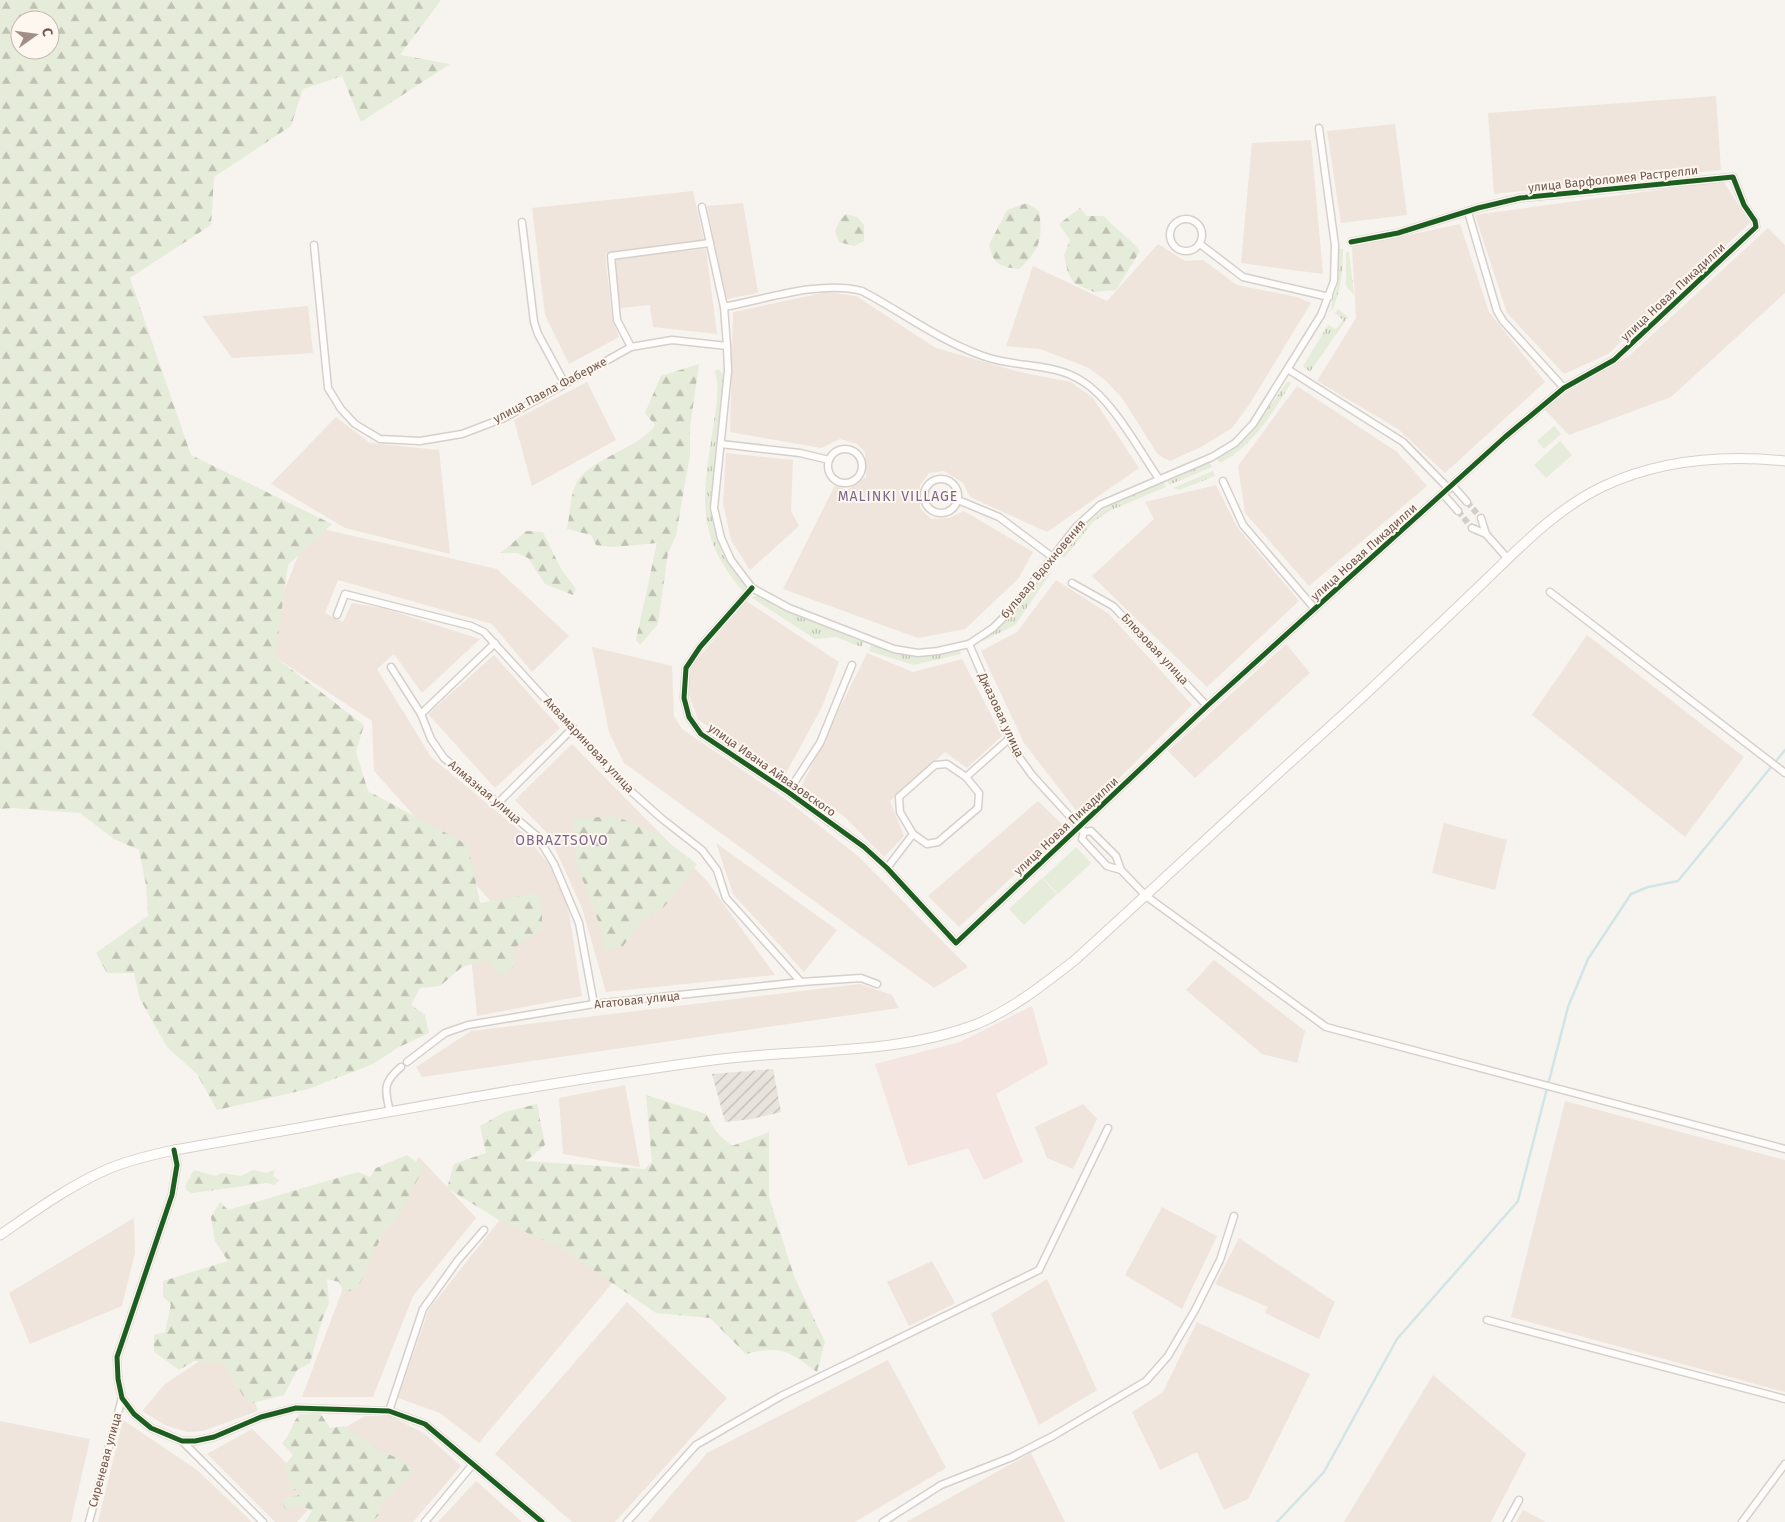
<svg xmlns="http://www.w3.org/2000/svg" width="1785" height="1522" font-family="'Fira Sans',sans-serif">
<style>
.residential{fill:#efe5dc}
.commercial{fill:#f4e5e0}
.industrial{fill:url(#industrial-furrows)}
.grass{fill:url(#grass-tufts)}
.forest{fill:url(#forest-firs);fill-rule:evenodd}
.pitch{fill:#e6ecda}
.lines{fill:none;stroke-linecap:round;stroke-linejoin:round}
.stream{stroke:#d0e6e6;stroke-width:2.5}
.minor-tunnel{stroke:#d6ccc6;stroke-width:6;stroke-dasharray:6 3;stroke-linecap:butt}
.minor-casing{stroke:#d6d0cc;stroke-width:9}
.tertiary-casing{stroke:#d6d0cc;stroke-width:11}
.minor{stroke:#fefdfc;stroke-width:6}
.tertiary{stroke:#fefdfc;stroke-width:9}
.cycleway-casing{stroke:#fdf7f0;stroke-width:8}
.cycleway{stroke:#1b5e20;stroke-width:5}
.labels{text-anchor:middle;stroke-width:4;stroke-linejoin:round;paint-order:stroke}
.street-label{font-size:12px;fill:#73594f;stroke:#fdf7f0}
.neighbourhood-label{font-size:14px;letter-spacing:1px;fill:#7e678e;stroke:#fdf7f0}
</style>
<defs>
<pattern id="industrial-furrows" width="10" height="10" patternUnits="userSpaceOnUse" patternTransform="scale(1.25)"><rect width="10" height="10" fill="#e9e3de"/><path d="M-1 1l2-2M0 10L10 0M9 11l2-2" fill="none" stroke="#c1bbb6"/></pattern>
<pattern id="grass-tufts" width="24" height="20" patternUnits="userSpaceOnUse" patternTransform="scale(1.25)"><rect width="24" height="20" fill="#e6ecda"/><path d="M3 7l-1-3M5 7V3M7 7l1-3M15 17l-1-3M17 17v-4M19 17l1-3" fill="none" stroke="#bfc2b3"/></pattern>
<pattern id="forest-firs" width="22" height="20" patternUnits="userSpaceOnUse" patternTransform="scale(1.25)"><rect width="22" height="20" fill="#e6ecda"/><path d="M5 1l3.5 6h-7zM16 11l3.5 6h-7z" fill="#bfc2b3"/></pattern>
</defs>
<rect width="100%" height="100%" fill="#f7f3ee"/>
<!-- residential -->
<g class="residential">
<polygon points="1716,96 1721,170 1494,194 1488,113"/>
<polygon points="1395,124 1407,215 1341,223 1327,131"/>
<polygon points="1311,140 1323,274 1241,263 1252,143"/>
<polygon points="1723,181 1750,223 1608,354 1564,374 1507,313 1475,215"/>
<polygon points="693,191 704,241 605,253 612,319 619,337 569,364 545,315 532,208"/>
<polygon points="743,203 758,293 726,299 707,206"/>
<polygon points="1460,224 1489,312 1545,382 1445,473 1398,429 1317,381 1356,318 1352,247"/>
<polygon points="1768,228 1785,245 1785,293 1671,397 1569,435 1544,409 1568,392 1629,356"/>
<polygon points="1158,244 1185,261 1203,260 1237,285 1297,297 1311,303 1249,405 1232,428 1201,447 1170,461 1163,458 1157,453 1122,398 1105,380 1087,367 1040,349 1006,346 1033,266 1107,301"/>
<polygon points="706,249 717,334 653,327 650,305 620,308 614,258"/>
<polygon points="827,292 856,296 936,348 1020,372 1071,382 1093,398 1139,468 1047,532 970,497 963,483 944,471 929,473 920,485 920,508 931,519 949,518 964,511 1033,552 1018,579 965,629 918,638 783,589 835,485 847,490 866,477 865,452 857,444 840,439 821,448 730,432 733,312"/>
<polygon points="308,306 313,353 232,358 202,316"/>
<polygon points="587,382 616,440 532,486 514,420"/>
<polygon points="1297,386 1397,452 1427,486 1309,586 1245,513 1238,466"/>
<polygon points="336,417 370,443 439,450 450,554 345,528 271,484"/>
<polygon points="726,453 793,460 791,511 799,526 750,570 731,540 723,503"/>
<polygon points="1216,485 1237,527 1299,601 1207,687 1092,576 1154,519 1145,502"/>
<polygon points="310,526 497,569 569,636 532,672 492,624 338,580 325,613 343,622 352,603 386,609 480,639 422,693 394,654 377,669 431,757 524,834 549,864 568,907 582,996 477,1016 470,947 520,934 374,771 372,721 261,648"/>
<polygon points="1056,580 1109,614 1192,705 1081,817 1024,743 981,651 1017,632"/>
<polygon points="746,601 839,662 822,707 785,775 698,720 688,692 691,667"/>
<polygon points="1587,635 1744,757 1685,837 1532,715"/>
<polygon points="1286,644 1310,673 1195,778 1168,751"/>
<polygon points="592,647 672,666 674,716 682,729 785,799 858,856 968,967 934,988 624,763 609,732"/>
<polygon points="867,653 913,672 962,659 1002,736 967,768 945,752 890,801 904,836 884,857 846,818 802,785"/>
<polygon points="494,655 560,728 495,788 428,714"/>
<polygon points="572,744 707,881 775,975 606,992 582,908 549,835 515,800"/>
<polygon points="1038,801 1065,827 959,927 928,896"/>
<polygon points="1444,823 1507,840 1495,890 1432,873"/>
<polygon points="716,843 837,930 804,972 733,894"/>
<polygon points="1214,960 1305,1031 1297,1063 1262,1054 1186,990"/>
<polygon points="860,984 892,995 899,1008 422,1077 416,1067 471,1031"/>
<polygon points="625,1085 640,1167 563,1154 559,1098"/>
<polygon points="1565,1101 1785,1160 1785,1392 1511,1317"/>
<polygon points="1083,1104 1097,1119 1073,1169 1047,1158 1035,1127"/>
<polygon points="419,1157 476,1218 413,1296 373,1397 302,1397 345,1283"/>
<polygon points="1162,1207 1217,1236 1182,1309 1125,1275"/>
<polygon points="503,1216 629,1263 479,1443 440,1413 398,1398 429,1309"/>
<polygon points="134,1218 135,1253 122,1306 30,1344 9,1293"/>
<polygon points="1239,1238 1335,1302 1319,1339 1265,1313 1268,1307 1215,1284"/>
<polygon points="932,1261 955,1303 909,1326 887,1282"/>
<polygon points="1047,1279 1097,1390 1039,1425 991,1314"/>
<polygon points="627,1302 727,1398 615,1522 572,1522 495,1454"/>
<polygon points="1197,1322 1310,1374 1248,1499 1224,1510 1197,1452 1160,1470 1132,1412 1163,1392"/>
<polygon points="233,1339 258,1411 203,1431 187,1432 165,1425 142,1411 165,1384"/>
<polygon points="888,1360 946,1468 855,1522 648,1522 707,1453"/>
<polygon points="1433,1375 1526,1454 1491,1522 1344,1522"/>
<polygon points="365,1416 390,1416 424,1433 461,1466 413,1522 349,1522 329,1437"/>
<polygon points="123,1420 197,1470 252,1522 98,1522"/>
<polygon points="0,1421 90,1439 71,1522 0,1522"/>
<polygon points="252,1429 320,1496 297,1522 275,1522 207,1454"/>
<polygon points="1031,1453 1065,1522 906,1522"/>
<polygon points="476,1481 522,1522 438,1522"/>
<polygon points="1523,1510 1546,1522 1516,1522"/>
</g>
<!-- commercial -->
<polygon class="commercial" points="1032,1006 1048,1064 996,1094 1023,1162 984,1180 968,1148 908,1166 875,1064 960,1042"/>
<!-- industrial -->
<polygon class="industrial" points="773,1069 781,1112 752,1119 725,1122 712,1074"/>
<!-- grass -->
<g class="grass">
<path d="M1339,249H1343C1343,271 1341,290 1332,311L1331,306L1338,284Z"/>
<polygon points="1346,252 1349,252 1354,295 1346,286"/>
<polygon points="1338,309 1348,317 1310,372 1303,366 1328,325 1336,329 1343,320 1335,313"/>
<path d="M718,369L724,375L711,510L722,553L746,588L743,591C694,535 703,496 713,428C716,408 720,390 715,371Z"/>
<path d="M1288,381L1291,383C1271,415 1254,445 1220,463L1217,459L1248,436Z"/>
<polygon points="1210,462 1212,467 1169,485 1167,481"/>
<polygon points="1213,471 1215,476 1179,490 1173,488"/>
<path d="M1164,482L1166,487L1111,510L1093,522L1064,558L1059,554C1095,508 1111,503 1164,482Z"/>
<polygon points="1047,570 1051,573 1015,625 983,641 982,639 1008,619"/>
<polygon points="754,596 759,596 800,617 864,642 861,647 836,637 815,639 752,598"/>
<path d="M871,645C902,655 927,658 959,649L961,654L914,665L869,651Z"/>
</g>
<!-- forest -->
<g class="forest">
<path d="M0,0H441L400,55L450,64L361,122L342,76L303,89L291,126L214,177L211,225L130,278L191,455L332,524L288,565L275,657L364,725L356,752L368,791L468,845L480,903L535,893L542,901V928L513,949V968L500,976L487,960L462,967L440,986L420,988L411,1005L425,1015L429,1033L397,1048L373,1064L308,1089L217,1110L197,1074L167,1047L140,999L134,973H107L96,953L148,916L146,885L139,850L114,839L80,813L13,808L0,809ZM20,20H50V50H20Z"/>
<path d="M1027,203L1039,211C1043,240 1040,249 1019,269C1000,267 993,264 989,245L1007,210Z"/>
<path d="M1080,208L1087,216H1104C1116,230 1129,237 1140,251L1116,290L1094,292L1074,283L1068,273L1064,255L1070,240L1059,224Z"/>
<polygon points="846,214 857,217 864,225 864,241 854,246 839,242 835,231 840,220"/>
<path d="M699,364L690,427V455L676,535L668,553L658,624L640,645L636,640L657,543L612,547L596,545L591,535L567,529C570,515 570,496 576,484C587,459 638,450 655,425L645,413L661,376Z"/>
<polygon points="526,531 543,532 561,569 576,589 573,595 545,584 528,558 517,553 501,553"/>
<polygon points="615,816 656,833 697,864 664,907 643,920 623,946 602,951 604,937 575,859 574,819"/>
<path d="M646,1095L706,1114L717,1133L732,1146L769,1132V1197L794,1276L825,1342L817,1372C789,1351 781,1345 746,1354L710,1318L656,1313L561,1248L499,1220L447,1188L454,1164L486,1153L480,1126L505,1112L537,1104L545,1145L526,1161L645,1169L652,1162Z"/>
<polygon points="407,1155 424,1167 398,1217 382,1235 358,1288 344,1293 339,1282 327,1279 329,1303 322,1320 310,1363 297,1370 284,1395 248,1404 224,1364 194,1361 179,1370 154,1352 154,1335 165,1332 171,1304 163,1297 163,1281 228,1261 215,1241 211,1217 220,1202 228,1210 358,1172 370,1177 376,1168"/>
<polygon points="194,1170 216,1176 222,1173 241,1176 253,1170 266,1173 275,1170 273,1176 279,1180 274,1185 267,1183 192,1193 187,1191 185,1186"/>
<path d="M320,1413L330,1428L344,1426L384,1453L401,1459L414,1471L383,1503L380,1514L371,1522H305L312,1511L301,1505L285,1509L281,1499L297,1496L305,1488L291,1491L285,1465L293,1455L282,1443C293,1432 290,1425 300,1414Z"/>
</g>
<!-- pitch -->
<g class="pitch">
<polygon points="1554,426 1561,434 1544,449 1537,441"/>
<polygon points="1560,441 1572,455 1546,478 1534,465"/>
<polygon points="1076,847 1091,863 1058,894 1043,878"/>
<polygon points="1042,878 1057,894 1024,925 1009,909"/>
</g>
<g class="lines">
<!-- stream -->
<polyline class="stream" points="1277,1522 1324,1472 1397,1339 1518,1201 1568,1007 1588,959 1631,894 1648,887 1678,881 1785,750"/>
<!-- minor-tunnel -->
<g class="minor-tunnel">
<polyline points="1467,502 1481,518"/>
<polyline points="1458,511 1472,528"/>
</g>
<!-- minor casing -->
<g class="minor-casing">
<g id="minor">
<polyline points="702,207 724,307 727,346 728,371 714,508 721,538 731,560 752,588 789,608 894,649 918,653 938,651 969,644 993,628 1011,610 1076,527 1100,505 1212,457 1235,443 1253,424 1321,315 1334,281 1335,245 1319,128"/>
<polyline points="1468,212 1497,311 1503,321 1564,388"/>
<circle cx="1186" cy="235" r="16"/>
<polyline points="522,222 534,322 538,334 564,382"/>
<polyline points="1200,244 1243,277 1329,297"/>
<polyline points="314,245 328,388 341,409 355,424 380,439 420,441 462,434 504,418 631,347 672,340 727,346"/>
<path d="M724,307C766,299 821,280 862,291C902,312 940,341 983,356C1015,368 1052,362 1082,381C1112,399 1139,450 1159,479"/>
<polyline points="631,347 617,320 611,256 710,243"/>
<polyline points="1289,370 1403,442 1449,489"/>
<polyline points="721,444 800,453 829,460"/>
<circle cx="845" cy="466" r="17"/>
<circle cx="941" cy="496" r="17"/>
<polyline points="1223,481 1243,525 1315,609"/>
<polyline points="1453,486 1467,502"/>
<polyline points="1443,494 1458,511"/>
<polyline points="958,500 999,517 1051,556"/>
<polyline points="1472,528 1486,534 1481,518"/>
<polyline points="1486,534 1508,559"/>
<polyline points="1072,583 1113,606 1207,706"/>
<polyline points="752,588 700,647 686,668 684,698 689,717 701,734 788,792 864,847 887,868 956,943 1207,706 1505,437 1564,388 1614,360 1756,227 1755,221 1744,205 1733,177 1520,198 1478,208 1398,233 1351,242"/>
<polyline points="1550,592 1785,773"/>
<polyline points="337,615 345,594 471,626 484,632 623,784 661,818 702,850 717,870 726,898 801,982"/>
<polyline points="969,644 1016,753 1032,775 1084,832"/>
<polyline points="391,667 421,714 431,739 444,758 537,836 554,864 579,923 594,1004"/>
<polyline points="421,714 495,643"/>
<polyline points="788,792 820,743 852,665"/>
<polyline points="499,802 573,728"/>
<polygon points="1091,831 1116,856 1121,870 1107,866 1082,839 1084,832"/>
<polyline points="913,834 900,812 899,797 935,765 947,764 966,777"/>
<polyline points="887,868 913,834 927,844 938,842 978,808 979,793 966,777 1010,738"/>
<polyline points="1121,870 1146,896 1326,1027 1785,1149"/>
<polyline points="407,1062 445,1033 468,1025 594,1004 801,982 861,978 877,984"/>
<path d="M390,1112C385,1090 382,1083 401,1067"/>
<polyline points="174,1150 177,1165 172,1195 117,1357 118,1379 122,1398 134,1414 151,1428 182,1441 195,1441 214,1437 261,1417 296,1408 389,1411 425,1424 542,1522"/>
<polyline points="1487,1320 1785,1399"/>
<polyline points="389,1411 423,1309 458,1260 484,1230"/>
<polyline points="182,1441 263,1522"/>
<polyline points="89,1522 122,1398"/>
<polyline points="425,1522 473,1464"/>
<polyline points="627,1522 696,1445 781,1396 1039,1270 1108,1128"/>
<polyline points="883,1522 941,1485 1012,1457 1053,1436 1146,1381 1168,1356 1195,1310 1220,1260 1234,1216"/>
<polyline points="1507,1522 1519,1500"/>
<polyline points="1742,1522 1785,1464"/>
</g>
</g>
<!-- tertiary casing -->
<g class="tertiary-casing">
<path id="tertiary" d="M0,1235C35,1211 69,1186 108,1169C129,1160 151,1155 174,1150C353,1119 533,1084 713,1060C800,1048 894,1056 977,1024C1013,1009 1044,984 1075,960C1148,894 1220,826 1294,759C1326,730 1359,701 1390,671C1424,639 1458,607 1491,575C1525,542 1561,506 1604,486C1660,460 1725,455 1785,461"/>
</g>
<!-- minor -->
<use href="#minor" class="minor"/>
<!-- tertiary -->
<use href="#tertiary" class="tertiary"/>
<!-- cycleway casing -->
<g class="cycleway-casing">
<g id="cycleway">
<polyline points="752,588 700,647 686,668 684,698 689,717 701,734 788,792 864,847 887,868 956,943 1207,706 1505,437 1564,388 1614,360 1756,227 1755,221 1744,205 1733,177 1520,198 1478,208 1398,233 1351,242"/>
<polyline points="174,1150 177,1165 172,1195 117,1357 118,1379 122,1398 134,1414 151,1428 182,1441 195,1441 214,1437 261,1417 296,1408 389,1411 425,1424 542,1522"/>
</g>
</g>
<!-- cycleway -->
<use href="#cycleway" class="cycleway"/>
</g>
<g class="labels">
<!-- street labels -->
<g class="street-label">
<text transform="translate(1613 179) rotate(-6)" y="4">улица Варфоломея Растрелли</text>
<text transform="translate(1673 292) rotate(-43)" y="4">улица Новая Пикадилли</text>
<text transform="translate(550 390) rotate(-28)" y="4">улица Павла Фаберже</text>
<text transform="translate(1364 552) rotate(-42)" y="4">улица Новая Пикадилли</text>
<text transform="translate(1043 569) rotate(-50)" y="4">бульвар Вдохновения</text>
<text transform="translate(1155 649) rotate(47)" y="4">Блюзовая улица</text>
<text transform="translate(1001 715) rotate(65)" y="4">Джазовая улица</text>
<text transform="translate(589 745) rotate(47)" y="4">Аквамариновая улица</text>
<text transform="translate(772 770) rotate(35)" y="4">улица Ивана Айвазовского</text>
<text transform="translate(485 792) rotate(40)" y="4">Алмазная улица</text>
<text transform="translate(1066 826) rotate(-43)" y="4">улица Новая Пикадилли</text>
<text transform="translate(637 1000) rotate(-6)" y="4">Агатовая улица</text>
<text transform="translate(105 1460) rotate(-75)" y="4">Сиреневая улица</text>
</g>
<!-- neighbourhood labels -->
<g class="neighbourhood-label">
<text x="898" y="501">MALINKI VILLAGE</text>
<text x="562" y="845">OBRAZTSOVO</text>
</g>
</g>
<!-- north arrow -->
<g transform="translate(35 35) rotate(76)"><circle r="24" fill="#fdf7f0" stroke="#c6b8b0"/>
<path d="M0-4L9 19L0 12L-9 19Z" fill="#a18f87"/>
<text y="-8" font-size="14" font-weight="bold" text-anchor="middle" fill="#73594f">С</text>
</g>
</svg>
